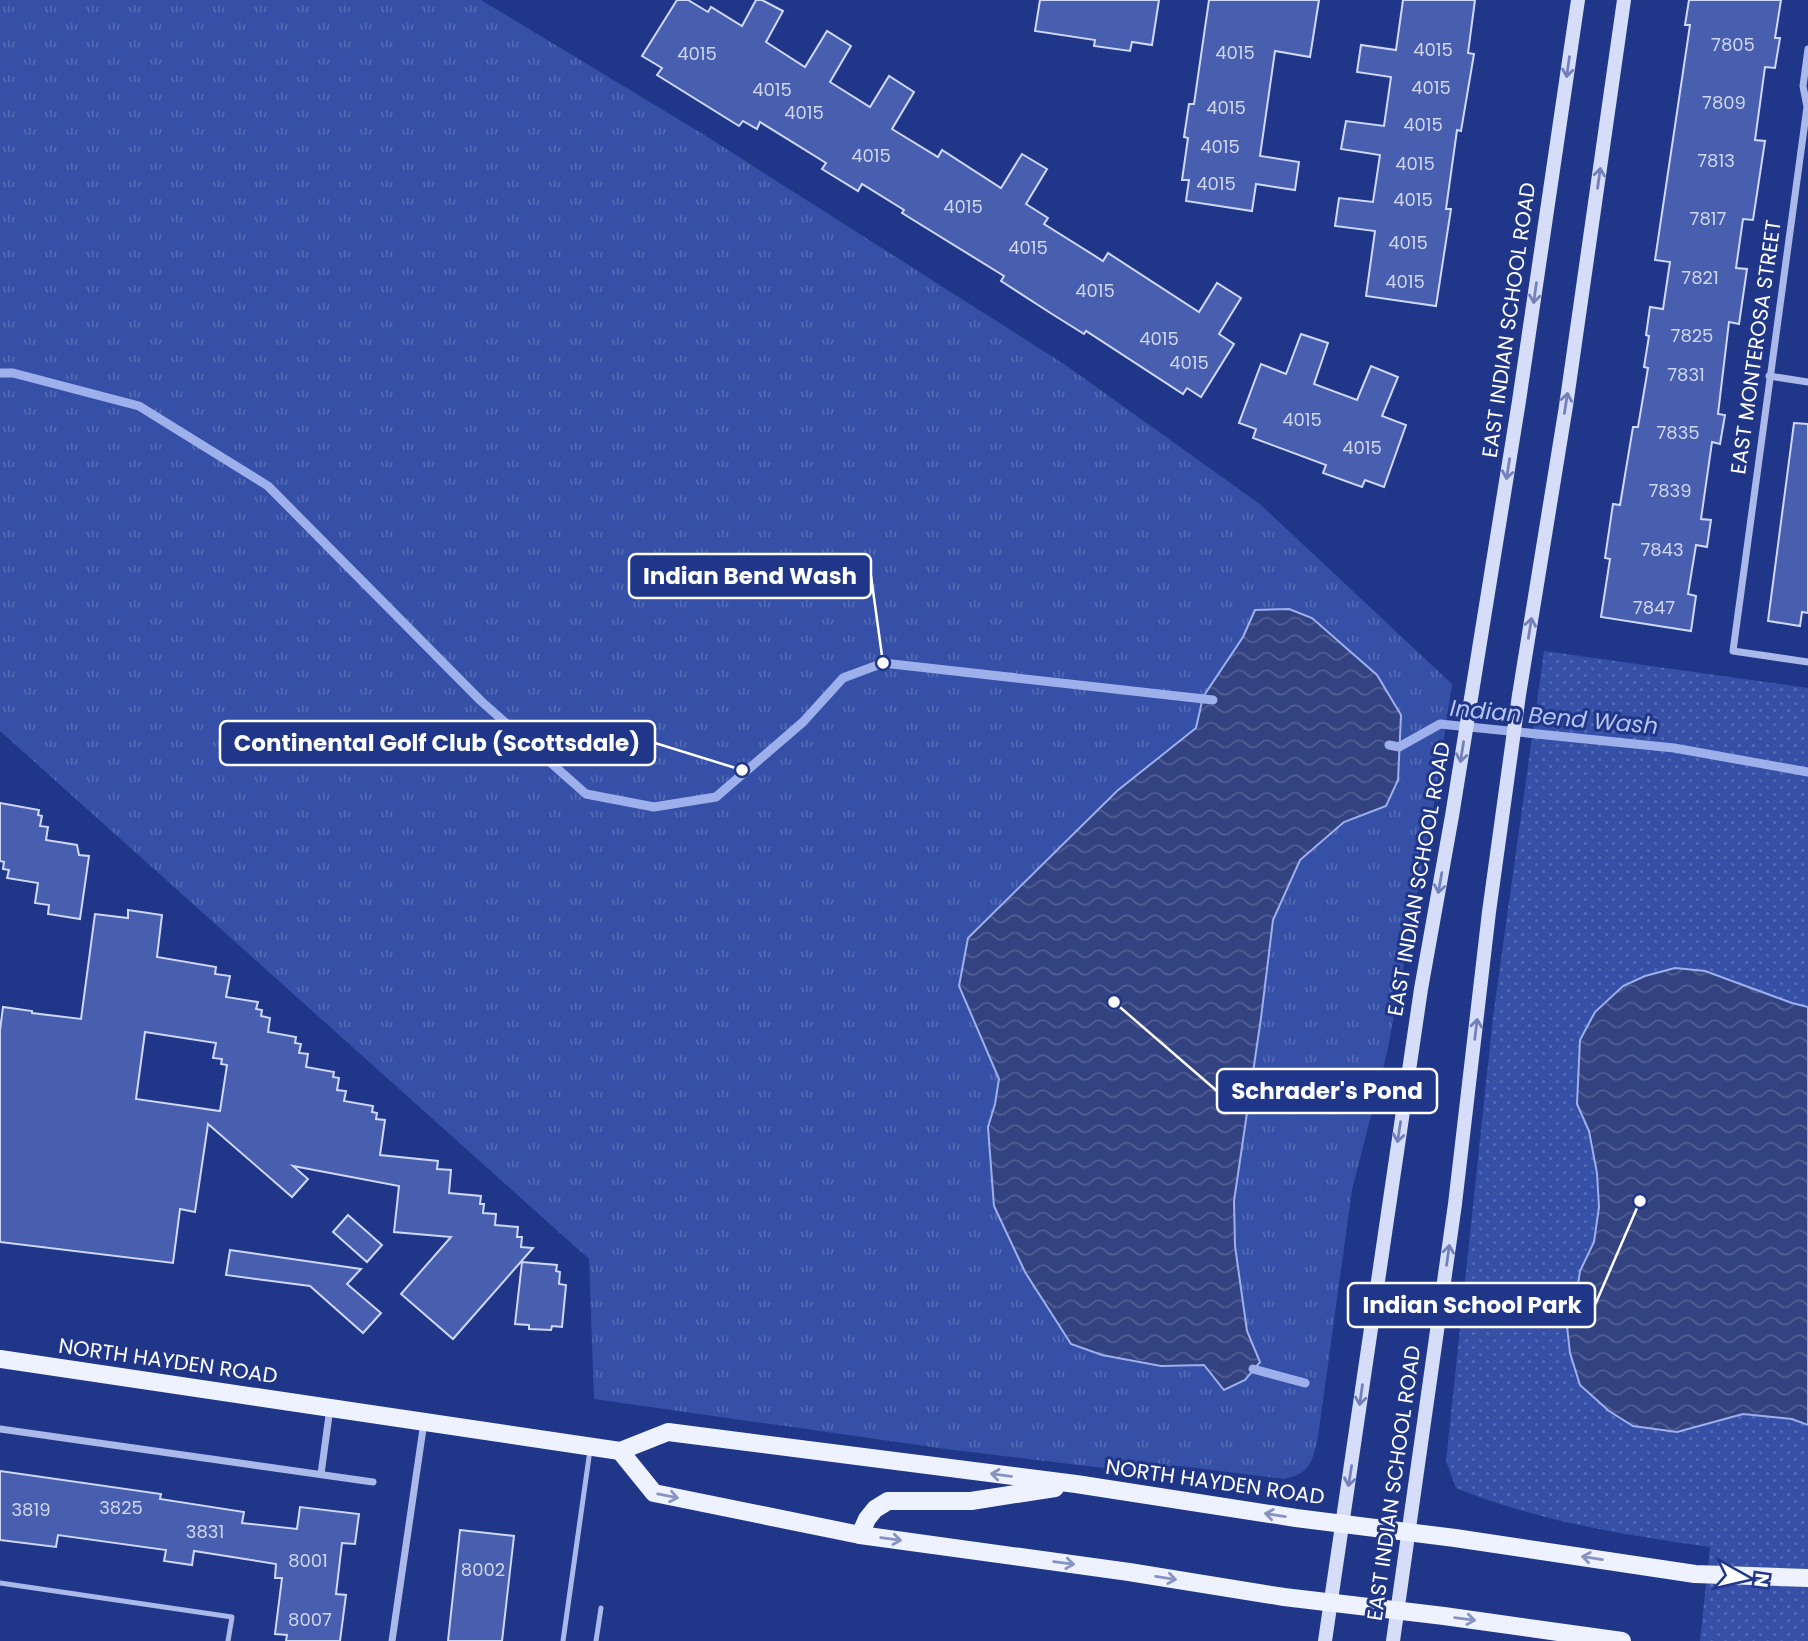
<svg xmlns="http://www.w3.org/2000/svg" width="1808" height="1641" font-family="Poppins,sans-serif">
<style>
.grass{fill:url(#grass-tufts)}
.park{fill:url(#park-dots)}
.water{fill:url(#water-waves);stroke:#9eb0ec;stroke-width:2}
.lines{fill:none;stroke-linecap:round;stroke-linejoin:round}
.stream{stroke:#9eb0ec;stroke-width:9}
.building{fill:#485fb0;stroke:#cfd8f8;stroke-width:2;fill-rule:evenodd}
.service{stroke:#aab9ea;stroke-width:5}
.minor{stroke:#aab9ea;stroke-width:7}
.secondary{stroke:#d6ddf8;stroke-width:14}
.primary{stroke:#eef1fe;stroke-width:18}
.oneway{stroke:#7281ba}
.oneway2{stroke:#8794c3}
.labels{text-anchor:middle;stroke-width:6;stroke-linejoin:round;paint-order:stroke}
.number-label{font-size:18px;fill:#d1d7eb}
.street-label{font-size:21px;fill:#fff;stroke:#203688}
.water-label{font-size:23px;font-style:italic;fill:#b6c4f2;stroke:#203688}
.leader{fill:none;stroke:#fff;stroke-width:2.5}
.callout-dot{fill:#fff;stroke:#203688;stroke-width:2.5}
.callout{fill:#203688;stroke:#fff;stroke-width:2.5}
.callout-label{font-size:23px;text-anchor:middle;font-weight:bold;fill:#fff}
</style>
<defs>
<pattern id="grass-tufts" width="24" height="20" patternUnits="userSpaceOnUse" patternTransform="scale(1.75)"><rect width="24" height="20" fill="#3650a7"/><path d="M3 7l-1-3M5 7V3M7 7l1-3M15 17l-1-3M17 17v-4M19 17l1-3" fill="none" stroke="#546ab4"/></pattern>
<pattern id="park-dots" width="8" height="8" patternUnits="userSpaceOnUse" patternTransform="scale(1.75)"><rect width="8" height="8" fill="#3650a7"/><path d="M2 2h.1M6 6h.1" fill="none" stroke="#546ab4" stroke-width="1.8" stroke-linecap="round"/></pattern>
<pattern id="water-waves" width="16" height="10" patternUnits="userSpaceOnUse" patternTransform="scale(1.75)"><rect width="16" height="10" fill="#334280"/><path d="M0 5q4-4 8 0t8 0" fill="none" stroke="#525e93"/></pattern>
</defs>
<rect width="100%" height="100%" fill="#203688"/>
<!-- grass -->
<path class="grass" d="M0,0H481L706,136L1067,366L1261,505L1452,684L1433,810L1387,1053L1352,1190L1318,1437C1312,1462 1311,1473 1284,1479L1180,1466L1120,1470L946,1449L594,1399L589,1259L0,731Z"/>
<!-- park -->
<path class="park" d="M1544,651L1808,688V1641H1700L1710,1547C1624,1535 1537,1521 1456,1488L1446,1461L1493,1017Z"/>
<!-- water -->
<g class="water">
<polygon points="1289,609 1312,618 1377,675 1401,715 1398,780 1386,806 1344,822 1300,860 1273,920 1261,1018 1234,1201 1235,1246 1247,1331 1260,1362 1245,1380 1224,1390 1204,1365 1161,1366 1102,1355 1071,1344 1025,1272 994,1206 988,1127 995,1104 999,1079 959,986 968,938 1117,791 1196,728 1203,697 1243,637 1255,610"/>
<polygon points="1675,968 1705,971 1792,1003 1808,1007 1808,1425 1792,1419 1743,1414 1677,1432 1633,1426 1609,1411 1580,1385 1570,1353 1566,1317 1577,1291 1580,1271 1594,1242 1599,1207 1597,1173 1589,1131 1577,1104 1580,1040 1595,1012 1623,986 1645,976"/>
</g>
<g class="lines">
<!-- stream -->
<g class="stream">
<polyline points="0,373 13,373 139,406 268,486 481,701 586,794 654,807 716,797 803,722 843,678 883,663 1213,700"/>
<polyline points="1389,745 1399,747 1440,724 1674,748 1808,772"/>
<polyline points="1253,1369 1305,1383"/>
</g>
</g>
<!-- building -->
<g class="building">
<polygon points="677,0 688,0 708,12 711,7 742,26 756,0 762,0 783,11 766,42 805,67 827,31 851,46 830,82 870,107 889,76 914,92 892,129 938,157 942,150 1001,188 1022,154 1047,169 1026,204 1048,218 1044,224 1103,261 1108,253 1199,312 1217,283 1241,298 1219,334 1234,344 1201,397 1187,388 1183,394 1086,331 1084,334 1052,314 1001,281 1004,276 902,213 904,210 862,184 858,191 822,169 826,163 760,122 757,129 743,121 739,126 657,75 662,68 642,56"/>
<polygon points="1040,0 1159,0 1152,45 1132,42 1130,51 1094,46 1095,40 1035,31"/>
<polygon points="1209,0 1319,0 1310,57 1275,51 1260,156 1299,162 1295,190 1256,184 1252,211 1186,201 1189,180 1182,180 1188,138 1184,137 1189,104 1194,104"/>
<polygon points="1403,0 1475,0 1468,53 1474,54 1461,131 1457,130 1446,209 1451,209 1436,306 1366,296 1375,231 1335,226 1339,198 1373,202 1380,155 1341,149 1346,121 1384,126 1391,77 1357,72 1361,45 1396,50"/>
<polygon points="1689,0 1781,0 1775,38 1780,38 1775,68 1765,67 1755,140 1765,141 1753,220 1743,219 1736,268 1747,269 1739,324 1729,322 1718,414 1725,415 1720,444 1712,442 1701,519 1711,520 1707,547 1696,545 1688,594 1696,596 1691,631 1601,617 1610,559 1605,558 1613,504 1620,505 1633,427 1638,427 1648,368 1644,367 1649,336 1646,335 1650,307 1663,309 1670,262 1655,260 1690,25 1685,25"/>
<polygon points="1301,334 1328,343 1314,384 1357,400 1371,366 1398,377 1382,416 1406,425 1384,487 1365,480 1362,487 1323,473 1326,465 1253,438 1256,429 1239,423 1261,364 1286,374"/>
<polygon points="1794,423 1808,424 1808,613 1802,612 1800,626 1768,621"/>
<polygon points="0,803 39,810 38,815 42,816 40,826 48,827 46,840 77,845 79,855 89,856 80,919 48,914 49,905 35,903 38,883 7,878 9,870 3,869 4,862 0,861"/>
<path d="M128,910L162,915L157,957L216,967L215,974L230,976L226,997L258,1002L256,1009L262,1010L261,1016L270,1018L268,1032L296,1037L295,1043L301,1044L299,1053L308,1054L306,1067L334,1072L333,1077L339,1078L337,1090L346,1091L344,1101L373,1106L372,1112L377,1113L376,1119L385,1120L380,1155L438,1161L437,1169L451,1170L449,1193L481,1196L480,1204H484L483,1213L496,1214L495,1225L518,1227L517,1237H522L521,1247L533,1248L453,1339L401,1294L451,1237L394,1232L399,1186L293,1166L308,1179L292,1197L208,1124L195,1212L180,1209L173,1263L0,1242V1030L3,1007L32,1011V1013L81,1019L95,914L128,918ZM145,1032L216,1043L213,1058L222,1059L221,1064L227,1065L220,1111L136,1099Z"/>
<polygon points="348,1215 382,1245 367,1262 333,1232"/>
<polygon points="230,1250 361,1269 347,1284 381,1313 363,1333 310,1286 226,1275"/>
<polygon points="522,1262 557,1265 556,1271 560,1272 559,1284 566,1285 562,1327 552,1326 551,1330 529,1329 529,1325 515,1324"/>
<polygon points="0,1471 161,1494 160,1499 244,1512 242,1523 297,1529 300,1507 359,1514 355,1544 342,1543 336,1594 346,1595 340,1641 286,1641 287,1635 275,1634 282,1578 275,1578 276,1564 194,1551 192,1565 164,1561 166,1550 58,1535 56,1547 0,1540"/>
<polygon points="460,1530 514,1536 502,1641 448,1641"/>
</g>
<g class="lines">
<!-- service -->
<g class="service">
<polyline points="0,1583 232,1617 228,1641"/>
<polyline points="563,1641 590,1450"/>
<polyline points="596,1641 601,1608"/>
</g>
<!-- minor -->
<g class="minor">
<polyline points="1808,49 1803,86 1807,107 1733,651 1808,662"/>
<polyline points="1769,376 1808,382"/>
<polyline points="0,1429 373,1482"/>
<polyline points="321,1474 330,1408"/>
<polyline points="392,1641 424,1422"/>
</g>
<!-- secondary -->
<g class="secondary">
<polyline points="1325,1641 1421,989 1452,816 1519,401 1578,0"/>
<polyline points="1393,1641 1455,1204 1489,912 1519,695 1566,406 1624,0"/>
</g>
<!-- primary -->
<g class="primary">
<polyline points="0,1359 620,1451 668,1432 1076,1484 1296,1518 1455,1538 1695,1574 1808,1578"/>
<polyline points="620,1451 654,1493 860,1535 1129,1572 1284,1597 1444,1616 1622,1641"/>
<polyline points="860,1535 867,1519 875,1509 888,1501 971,1501 1055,1488"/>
</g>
</g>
<!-- one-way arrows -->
<defs><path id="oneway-shaft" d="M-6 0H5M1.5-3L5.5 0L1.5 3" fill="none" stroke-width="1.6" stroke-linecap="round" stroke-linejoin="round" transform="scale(1.75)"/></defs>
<g class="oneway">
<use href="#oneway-shaft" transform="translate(1568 67) rotate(98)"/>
<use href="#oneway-shaft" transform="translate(1599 178) rotate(-82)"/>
<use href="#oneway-shaft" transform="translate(1535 293) rotate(98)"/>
<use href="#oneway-shaft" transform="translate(1566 403) rotate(-81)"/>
<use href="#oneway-shaft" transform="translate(1508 469) rotate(99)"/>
<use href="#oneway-shaft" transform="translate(1530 628) rotate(-81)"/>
<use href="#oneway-shaft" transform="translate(1462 752) rotate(99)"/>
<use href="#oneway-shaft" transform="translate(1440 883) rotate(100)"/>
<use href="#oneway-shaft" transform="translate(1476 1029) rotate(-83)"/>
<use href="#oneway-shaft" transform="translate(1399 1132) rotate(99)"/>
<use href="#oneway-shaft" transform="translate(1448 1255) rotate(-82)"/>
<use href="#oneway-shaft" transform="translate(1361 1395) rotate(98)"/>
<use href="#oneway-shaft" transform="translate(1350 1476) rotate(99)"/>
</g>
<g class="oneway2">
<use href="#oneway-shaft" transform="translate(1001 1475) rotate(-173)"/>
<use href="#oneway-shaft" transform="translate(668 1496) rotate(11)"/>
<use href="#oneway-shaft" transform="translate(1275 1515) rotate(-171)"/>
<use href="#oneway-shaft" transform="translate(891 1539) rotate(8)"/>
<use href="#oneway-shaft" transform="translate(1592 1558) rotate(-171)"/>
<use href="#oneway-shaft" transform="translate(1064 1563) rotate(8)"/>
<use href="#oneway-shaft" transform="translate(1166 1578) rotate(9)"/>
<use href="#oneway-shaft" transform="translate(1465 1619) rotate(8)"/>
</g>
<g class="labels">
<!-- number labels -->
<g class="number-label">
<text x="1733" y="51">7805</text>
<text x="1433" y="56">4015</text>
<text x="1235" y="59">4015</text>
<text x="697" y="60">4015</text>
<text x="1431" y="94">4015</text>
<text x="772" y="96">4015</text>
<text x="1724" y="109">7809</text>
<text x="1226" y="114">4015</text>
<text x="804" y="119">4015</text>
<text x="1423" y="131">4015</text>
<text x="1220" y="153">4015</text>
<text x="871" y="162">4015</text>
<text x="1716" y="167">7813</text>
<text x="1415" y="170">4015</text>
<text x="1216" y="190">4015</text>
<text x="1413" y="206">4015</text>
<text x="963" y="213">4015</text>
<text x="1708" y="225">7817</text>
<text x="1408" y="249">4015</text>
<text x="1028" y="254">4015</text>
<text x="1700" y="284">7821</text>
<text x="1405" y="288">4015</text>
<text x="1095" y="297">4015</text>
<text x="1692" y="342">7825</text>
<text x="1159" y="345">4015</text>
<text x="1189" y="369">4015</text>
<text x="1686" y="381">7831</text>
<text x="1302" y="426">4015</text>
<text x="1678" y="439">7835</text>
<text x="1362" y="454">4015</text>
<text x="1670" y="497">7839</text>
<text x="1662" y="556">7843</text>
<text x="1654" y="614">7847</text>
<text x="121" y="1514">3825</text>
<text x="31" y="1516">3819</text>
<text x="205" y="1538">3831</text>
<text x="308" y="1567">8001</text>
<text x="483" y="1576">8002</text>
<text x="310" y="1626">8007</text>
</g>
<!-- street labels -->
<g class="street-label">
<text transform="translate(1509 320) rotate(-82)" y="7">EAST INDIAN SCHOOL ROAD</text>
<text transform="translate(1756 347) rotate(-82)" y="7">EAST MONTEROSA STREET</text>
<text transform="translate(1419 879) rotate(-80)" y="7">EAST INDIAN SCHOOL ROAD</text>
<text transform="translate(168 1361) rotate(8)" y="7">NORTH HAYDEN ROAD</text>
<text transform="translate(1215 1482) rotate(8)" y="7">NORTH HAYDEN ROAD</text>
<text transform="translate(1394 1483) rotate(-82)" y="7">EAST INDIAN SCHOOL ROAD</text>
</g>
<!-- water labels -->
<g class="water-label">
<text transform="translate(1554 717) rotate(5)" y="8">Indian Bend Wash</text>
</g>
</g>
<!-- callouts -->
<path class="leader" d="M883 663L871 576M742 770L655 743M1114 1002L1217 1091M1640 1201L1595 1305"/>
<g class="callout-dot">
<circle cx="883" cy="663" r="7"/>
<circle cx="742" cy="770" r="7"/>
<circle cx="1114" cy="1002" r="7"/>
<circle cx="1640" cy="1201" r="7"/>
</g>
<g class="callout">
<rect x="629" y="554" width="242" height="44" rx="7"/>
<rect x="220" y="721" width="435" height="44" rx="7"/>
<rect x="1217" y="1069" width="220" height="44" rx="7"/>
<rect x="1348" y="1283" width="247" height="44" rx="7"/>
</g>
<g class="callout-label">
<text x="750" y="584">Indian Bend Wash</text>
<text x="437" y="751">Continental Golf Club (Scottsdale)</text>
<text x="1327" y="1099">Schrader's Pond</text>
<text x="1472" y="1313">Indian School Park</text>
</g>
<!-- north arrow -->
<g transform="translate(1745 1578) rotate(98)" stroke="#203688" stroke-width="5" paint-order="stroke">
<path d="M0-5L12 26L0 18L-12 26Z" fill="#ffffff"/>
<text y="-10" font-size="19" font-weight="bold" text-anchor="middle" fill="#ffffff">N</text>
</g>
</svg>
